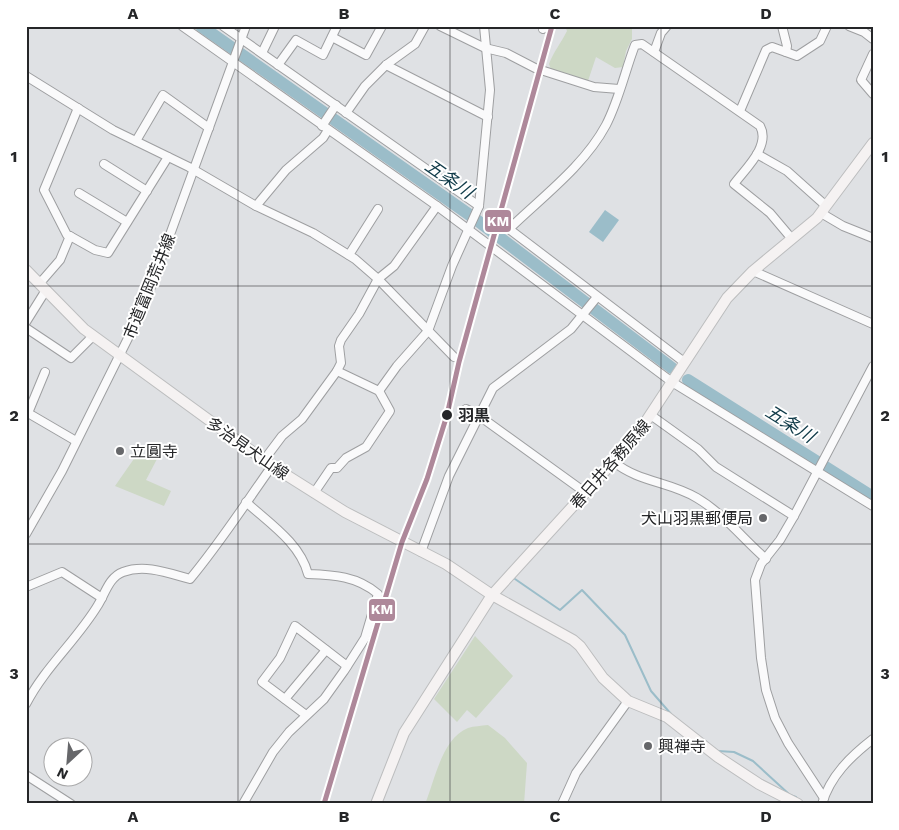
<svg xmlns="http://www.w3.org/2000/svg" width="899" height="830" font-family="'Work Sans','Noto Sans JP',sans-serif">
<style>
.green{fill:#cdd8c5}
.water{fill:#9bbdc9}
.lines{fill:none;stroke-linecap:round;stroke-linejoin:round}
.stream{stroke:#9bbdc9;stroke-width:2}
.river{stroke:#9bbdc9;stroke-width:12}
.minor-casing{stroke:#9e9fa1;stroke-width:10}
.major-casing{stroke:#bcbdbe;stroke-width:12}
.minor{stroke:#fafafb;stroke-width:8}
.major{stroke:#f5f2f2;stroke-width:10}
.rail-1-casing{stroke:#fff;stroke-width:9}
.rail-1{stroke:#ae889a;stroke-width:5}
.grid{fill:none;stroke:#252628;stroke-width:1;stroke-opacity:0.55}
.stop-dot{fill:#252628;stroke:#fff;stroke-width:2}
.poi-dot{fill:#66676a;stroke:#fff;stroke-width:2}
.labels{text-anchor:middle;stroke-width:4;stroke-linejoin:round;paint-order:stroke}
.street-label{font-size:16px;fill:#252628;stroke:#fff}
.stop-label{font-size:16px;font-weight:bold;fill:#252628;stroke:#fff;text-anchor:start}
.poi-label{font-size:16px;fill:#252628;stroke:#fff;text-anchor:start}
.water-label{font-size:18px;font-style:italic;fill:#0f3a48;stroke:#fff}
.line-badge{stroke:#fff;stroke-width:2}
.badge-label{font-size:14px;text-anchor:middle;font-weight:bold;fill:#fff}
.neatline{fill:none;stroke:#252628;stroke-width:2}
.grid-label{font-size:16px;text-anchor:middle;font-weight:bold;fill:#252628}
</style>
<rect width="100%" height="100%" fill="#dfe1e4"/>
<!-- green -->
<g class="green">
<path d="M565,26H632V39L626,51L623,67L615,68L596,57L588,81L552,72L549,64C554,51 561,43 567,31Z"/>
<polygon points="138,453 157,459 146,480 171,491 164,506 115,486"/>
<polygon points="475,636 513,676 476,718 467,710 457,722 434,699"/>
<path d="M488,725L505,738L527,763L524,804H425C435,780 442,738 468,728C474,726 481,726 488,725Z"/>
</g>
<!-- water -->
<polygon class="water" points="605,210 619,220 603,242 589,232"/>
<g class="lines">
<!-- stream -->
<g class="stream">
<polyline points="515,579 560,610 582,590 625,635 651,691 671,714"/>
<polyline points="718,751 734,752 753,761 790,795 796,797"/>
</g>
<!-- river -->
<g class="river">
<polyline points="201,26 474,218 672,368"/>
<polyline points="688,380 873,497"/>
</g>
<!-- minor casing -->
<g class="minor-casing">
<g id="minor">
<polyline points="182,26 437,206 672,382 873,506"/>
<polyline points="223,26 479,206"/>
<polyline points="440,26 485,48 506,53 535,68"/>
<polyline points="782,26 787,46 786,52"/>
<polyline points="849,26 864,32 873,39"/>
<polyline points="543,29 544,26"/>
<polyline points="332,37 366,55 382,26"/>
<polyline points="654,52 661,33 667,26"/>
<polyline points="262,53 275,26"/>
<polyline points="873,54 861,80 873,94"/>
<polyline points="278,65 296,40 323,55 337,26"/>
<polyline points="386,65 488,117"/>
<polyline points="544,71 594,87 619,89"/>
<polyline points="26,76 113,130 189,167 256,206 313,233 355,259 378,279 454,357"/>
<polyline points="740,111 766,50 772,47 797,56 820,41 827,26"/>
<polyline points="346,113 365,86 386,65 415,44 425,26"/>
<polyline points="322,126 336,105"/>
<polyline points="136,141 163,95 209,128"/>
<polyline points="757,154 787,171 825,205"/>
<polyline points="104,164 147,191"/>
<polyline points="79,193 127,222"/>
<polyline points="256,206 286,170 323,138 328,130"/>
<polyline points="821,213 843,226 873,238"/>
<polyline points="70,236 95,250 108,253 168,157"/>
<polyline points="349,255 378,209"/>
<polyline points="753,271 873,324"/>
<polyline points="40,283 60,260 70,236 67,235 44,190 78,108"/>
<polyline points="26,322 46,290"/>
<polyline points="26,328 71,358 93,336"/>
<path d="M684,362L509,229C542,197 584,166 606,125C619,100 625,71 635,45L642,44L760,126C771,146 745,169 734,184L770,213L792,239"/>
<polyline points="45,372 28,413 76,441"/>
<polyline points="379,391 397,366 428,331 452,266 479,206 490,90 484,26"/>
<polyline points="466,409 478,415 586,493"/>
<polyline points="652,416 698,449 716,467 794,516"/>
<polyline points="264,460 282,436 302,419 337,371 341,363 339,346 341,340 359,314 378,279 394,266 437,206"/>
<path d="M614,462C638,482 671,482 697,498C724,514 743,539 766,559"/>
<polyline points="314,493 331,468 337,468 346,458 366,447 390,411 379,391 337,371"/>
<polyline points="26,534 62,471 144,306 246,26"/>
<polyline points="421,552 449,476 493,388 571,329 597,297"/>
<polyline points="26,587 62,572 102,598"/>
<polyline points="285,699 326,650"/>
<path d="M26,704C45,667 77,640 98,605C105,594 109,577 123,572C145,564 168,573 190,579C220,543 245,504 272,466"/>
<polyline points="306,715 262,682 280,658 295,626 347,666"/>
<polyline points="26,775 71,804"/>
<polyline points="824,798 788,743 775,718 766,690 761,658 755,580 761,564 780,540 794,516 873,366"/>
<path d="M243,804L273,752L289,732L324,699L344,671L365,638L378,594C357,576 334,575 308,574C300,543 269,523 246,502"/>
<polyline points="562,804 576,773 628,701"/>
<path d="M822,804C830,776 851,756 873,739"/>
</g>
</g>
<!-- major casing -->
<g class="major-casing">
<g id="major">
<polyline points="26,270 84,329 272,466 345,512 446,564 492,595 573,640 580,646 603,678 628,701 667,717 718,757 759,784 798,804"/>
<polyline points="376,804 404,733 492,595 635,438 727,298 753,271 817,218 873,143"/>
</g>
</g>
<!-- minor -->
<use href="#minor" class="minor"/>
<!-- major -->
<use href="#major" class="major"/>
<!-- rail-1 casing -->
<g class="rail-1-casing">
<polyline id="rail-1" points="324,804 402,542 427,479 447,415 459,362 552,26"/>
</g>
<!-- rail-1 -->
<use href="#rail-1" class="rail-1"/>
</g>
<!-- grid -->
<path class="grid" d="M238,26V804M450,26V804M661,26V804M26,286H873M26,544H873"/>
<!-- markers -->
<circle class="stop-dot" cx="447" cy="415" r="6"/>
<g class="poi-dot">
<circle cx="120" cy="451" r="5"/>
<circle cx="763" cy="518" r="5"/>
<circle cx="648" cy="746" r="5"/>
</g>
<g class="labels">
<!-- street labels -->
<g class="street-label">
<text transform="translate(149 286) rotate(-68)" y="6">市道富岡荒井線</text>
<text transform="translate(248 448) rotate(35)" y="6">多治見犬山線</text>
<text transform="translate(610 464) rotate(-49)" y="6">春日井各務原線</text>
</g>
<!-- stop labels -->
<g class="stop-label">
<text x="458" y="421">羽黒</text>
</g>
<!-- poi labels -->
<g class="poi-label">
<text x="130" y="457">立圓寺</text>
<text x="753" y="524" text-anchor="end">犬山羽黒郵便局</text>
<text x="658" y="752">興禅寺</text>
</g>
<!-- water labels -->
<g class="water-label">
<text transform="translate(449 179) rotate(35)" y="6">五条川</text>
<text transform="translate(790 424) rotate(32)" y="6">五条川</text>
</g>
</g>
<g class="line-badge">
<rect x="484" y="209" width="28" height="24" rx="5" fill="#ae889a"/>
<rect x="368" y="598" width="28" height="24" rx="5" fill="#ae889a"/>
</g>
<g class="badge-label">
<text x="498" y="226">KM</text>
<text x="382" y="614">KM</text>
</g>
<!-- border -->
<rect width="899" height="830" fill="none" stroke="#ffffff" stroke-width="55"/>
<!-- north arrow -->
<g transform="translate(68 762) rotate(206)"><circle r="24" fill="#ffffff" stroke="#a8a8a9"/>
<path d="M0-4L9 19L0 12L-9 19Z" fill="#66676a"/>
<text y="-8" font-size="14" font-weight="bold" text-anchor="middle" fill="#252628">N</text>
</g>
<rect x="28" y="28" width="844" height="774" class="neatline"/>
<g class="grid-label">
<text x="133" y="19">A</text>
<text x="344" y="19">B</text>
<text x="555" y="19">C</text>
<text x="766" y="19">D</text>
<text x="14" y="162">1</text>
<text x="885" y="162">1</text>
<text x="14" y="421">2</text>
<text x="885" y="421">2</text>
<text x="14" y="679">3</text>
<text x="885" y="679">3</text>
<text x="133" y="822">A</text>
<text x="344" y="822">B</text>
<text x="555" y="822">C</text>
<text x="766" y="822">D</text>
</g>
</svg>
